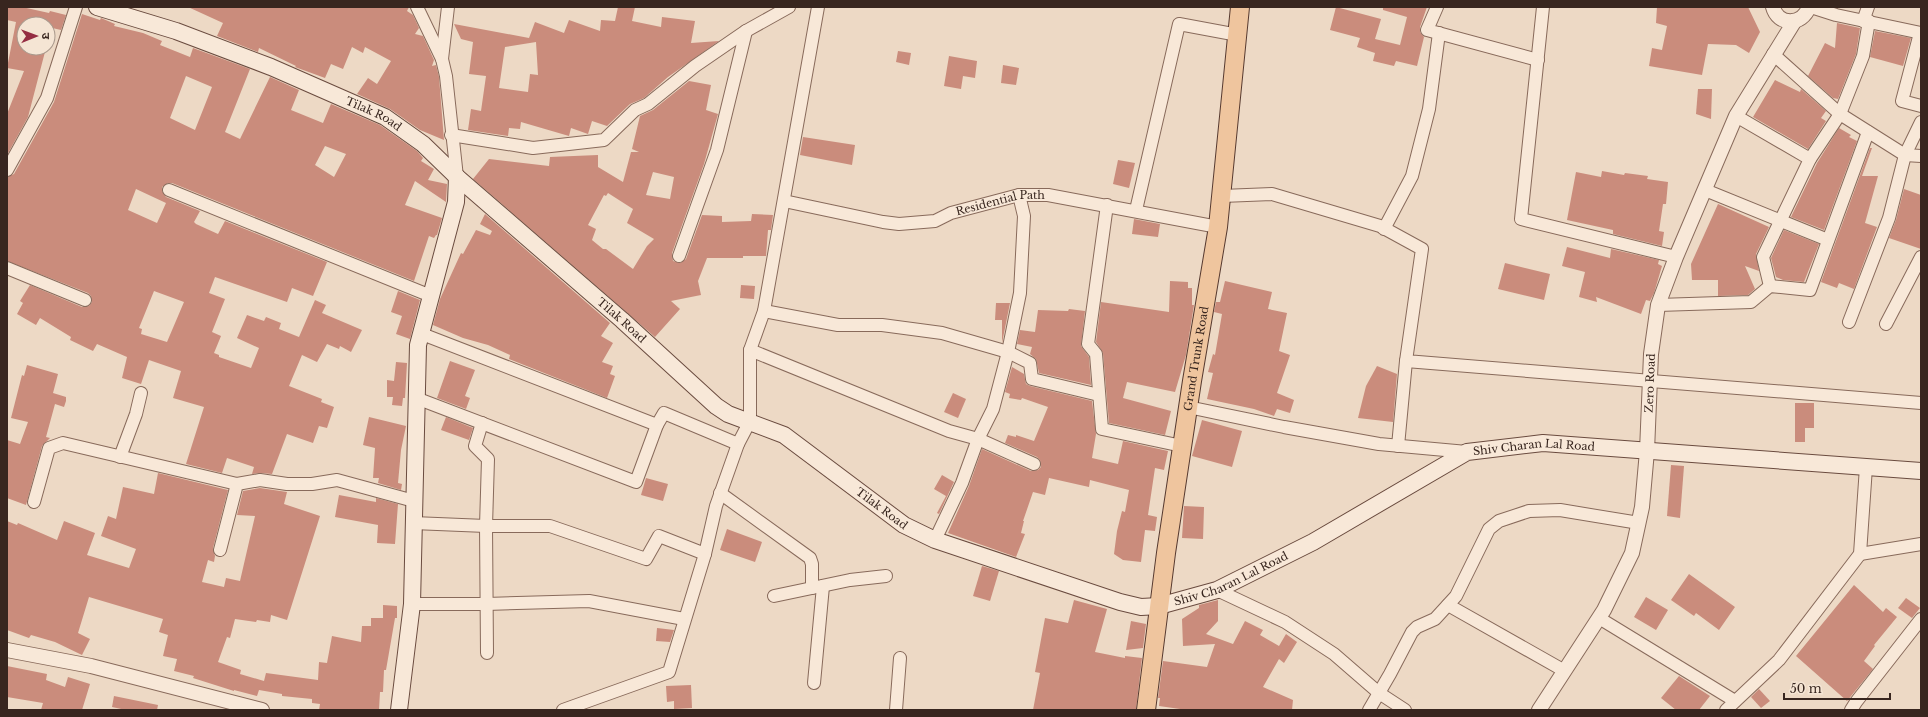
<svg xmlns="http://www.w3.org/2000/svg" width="1928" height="717" font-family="'Libre Baskerville','Noto Sans Devanagari',serif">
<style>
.building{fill:#ca8c7c;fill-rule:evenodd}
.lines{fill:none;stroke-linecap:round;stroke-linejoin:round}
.minor-casing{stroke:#886a5b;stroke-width:14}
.tertiary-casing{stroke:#886a5b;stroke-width:16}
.secondary-casing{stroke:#6a4b3f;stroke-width:18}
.primary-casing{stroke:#56392f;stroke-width:20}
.minor{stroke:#f8e8d8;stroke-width:12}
.tertiary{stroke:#f8e8d8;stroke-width:14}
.secondary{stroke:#f8e8d8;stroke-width:16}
.primary{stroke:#efc59e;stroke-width:18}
.labels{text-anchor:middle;stroke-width:3;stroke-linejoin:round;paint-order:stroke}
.street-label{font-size:11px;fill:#38261f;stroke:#f5e5d4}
</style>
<rect width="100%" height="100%" fill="#edd9c5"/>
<!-- building -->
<g class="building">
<polygon points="7,7 22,7 49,13 50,11 66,15 61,30 48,27 48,24 24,24 24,48 46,48 28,117 7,155 7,114 24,71 7,68 16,22 7,20"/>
<polygon points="188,7 409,7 407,11 413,15 419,28 415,34 423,36 434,60 432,66 436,65 439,77 444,140 420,130 390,109 357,94 368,78 377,84 391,61 365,47 363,53 352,47 343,69 331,64 325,78 295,67 296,66 259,48 258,52 217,36 223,23"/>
<path d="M618,7H635L632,21L661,27L662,17L695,21L691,43L719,41L668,77L644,98L630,104L607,126L592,121L588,134L571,128L569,136L521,122L520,129L509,128L508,136L468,130L471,109L481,111L486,76L469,74L473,42L461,39L454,24L529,38L535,22L564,33L569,20L600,31L601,20L615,21ZM536,42L538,75L530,74L528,92L499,88L505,47Z"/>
<polygon points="1336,7 1381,19 1375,39 1400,45 1407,17 1383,10 1383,7 1427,7 1420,27 1420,32 1424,37 1417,66 1396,61 1394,66 1373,61 1375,53 1357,47 1360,38 1330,30"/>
<polygon points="1657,7 1748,7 1760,32 1749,53 1736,45 1708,44 1702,75 1649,66 1652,48 1662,50 1667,26 1656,23"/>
<path d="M82,14L100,20L101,18L115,24L114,26L143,33L162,41L160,45L190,57L193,48L250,69L225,132L240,139L270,77L299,90L291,110L323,123L331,104L380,125L417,151L423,158L421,161L434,169L428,180L447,184L446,202L415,181L405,205L442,218L437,235H436L434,238L429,236L414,281L172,183H168L162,187V191L166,197L200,211L194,222L196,224L218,234L225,221L327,262L313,296L292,288L287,302L215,277L209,293L225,299L212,332L221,336L214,353L219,355V357L251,368L259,348L237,338L247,315L264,321L266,317L281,323L279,329L299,337L315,300L326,305L322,313L362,330L351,352L340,346L339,349L327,344L317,362L302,355L289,386L322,399L321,402L334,407L327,428L319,426L313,443L287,434L272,474L261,473L252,474L254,467L227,458L222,473L186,464L204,407L173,398L181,371L149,360L141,384L122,378L127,357L97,344L93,351L70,340L71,337L40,318L36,325L17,314L23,303L20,301L30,285L82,307L89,306L92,302L91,296L88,293L7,261V177L14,174L54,102ZM186,76L212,87L195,130L170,118ZM325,146L346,154L334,177L315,165ZM136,189L166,203L157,223L128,210ZM154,291L184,302L167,342L141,334L142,329L139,328Z"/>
<polygon points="1837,23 1860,28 1856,54 1838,99 1833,98 1808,76 1825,43 1835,48"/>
<polygon points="1875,31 1911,38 1903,66 1870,57"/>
<polygon points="898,51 911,53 909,65 896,62"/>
<polygon points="949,56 977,61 975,78 963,76 961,89 944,86"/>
<polygon points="1003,65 1019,68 1016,85 1001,83"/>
<polygon points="1775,80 1800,92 1801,89 1826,111 1821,118 1826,121 1808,149 1753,117"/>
<path d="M689,81L711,85L706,110L718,114L704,164L672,253L673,261L680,263L686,259L702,215L722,216V222L751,221L752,214L773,215L771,230H768L766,256H743V258H707L698,281L701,295L671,301L680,309L655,337L473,179L489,159L549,166L550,157L598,155V167L623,182L631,152H639L632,149L640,116L653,110ZM653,172L674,177L670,199L646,195ZM608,193L633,209L627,223L654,239L647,246L633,269L606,249H603L592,240L596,229L588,225L604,195L606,196Z"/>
<polygon points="1698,89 1712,89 1711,119 1696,114"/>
<polygon points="1839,128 1851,135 1849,137 1857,141 1824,230 1791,217 1817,163"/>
<polygon points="803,137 855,145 852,165 800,155"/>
<polygon points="1870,148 1872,148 1862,176 1878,176 1865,223 1877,227 1854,289 1839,283 1837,288 1821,282"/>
<polygon points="1118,160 1135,163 1129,188 1113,184"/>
<polygon points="1602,171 1624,175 1625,173 1648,176 1647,179 1668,182 1666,204 1663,204 1659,231 1664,232 1662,246 1613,234 1613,230 1567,220 1576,172 1601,177"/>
<polygon points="1904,189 1921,195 1921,249 1889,238 1896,220"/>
<polygon points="1718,204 1769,227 1756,254 1759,271 1745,266 1755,289 1748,295 1718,296 1718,280 1692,280 1691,264"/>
<polygon points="485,214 610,323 601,336 613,343 602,362 613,366 610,374 615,376 607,398 509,359 510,355 488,345 463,338 433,325 440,299 461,253 463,254 476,230 490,235 492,231 480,224"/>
<polygon points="1134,219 1160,224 1158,237 1132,234"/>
<polygon points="1784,230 1819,244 1804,282 1783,280 1776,277 1771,258"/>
<polygon points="1567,247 1610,258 1611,249 1659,260 1658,264 1662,266 1654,293 1650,301 1646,300 1641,314 1596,297 1597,302 1579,297 1585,272 1562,266"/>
<polygon points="1505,263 1550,274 1544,300 1498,289"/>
<polygon points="1170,281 1188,282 1188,288 1192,288 1192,305 1194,305 1186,355 1175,392 1127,382 1123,398 1171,411 1165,435 1109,423 1103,353 1096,342 1101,302 1169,312"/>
<polygon points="1225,281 1272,292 1268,309 1287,313 1279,351 1290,355 1277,393 1294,400 1290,413 1277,409 1274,416 1254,409 1207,399 1213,373 1208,372 1213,354 1215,355 1222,314 1214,312 1216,302 1220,302"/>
<polygon points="741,285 755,286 754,299 740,298"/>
<polygon points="398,291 420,300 410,339 396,334 402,316 391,312"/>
<polygon points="996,303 1010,303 1002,343 1002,320 995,320"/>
<polygon points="1069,309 1085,311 1081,346 1089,357 1091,385 1039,373 1036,359 1030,354 1032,347 1017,344 1020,330 1035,332 1038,310 1068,311"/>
<polygon points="450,361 475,370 465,396 470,398 466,409 437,398"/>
<polygon points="396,362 407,363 405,398 403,398 402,406 392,405 393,397 387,397 387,380 394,381"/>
<polygon points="27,365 58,374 53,393 66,397 66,401 64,407 55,404 46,437 50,438 42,446 26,505 7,498 7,440 20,444 28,422 11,418 22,375 24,376"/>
<polygon points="1377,366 1397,374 1393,422 1358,418 1366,386"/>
<polygon points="1012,367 1024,374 1026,384 1030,386 1092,401 1096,434 1092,458 1118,464 1123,441 1168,451 1164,470 1155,468 1148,515 1157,517 1155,531 1145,530 1141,562 1123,560 1114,554 1117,531 1122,511 1125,512 1129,490 1090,480 1089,487 1049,478 1045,495 1033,492 1023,521 1024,521 1021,533 1025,534 1016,557 948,533 969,486 982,449 1031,471 1038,470 1041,467 1040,460 1037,457 1005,443 1008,435 1016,437 1016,435 1034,441 1048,407 1022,398 1021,400 1009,398 1010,394 1005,392"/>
<polygon points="953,393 966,399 958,418 944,412"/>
<polygon points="1795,403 1814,403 1814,428 1805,428 1805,442 1795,442"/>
<polygon points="369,417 406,426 401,450 398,483 402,484 401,490 378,483 379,478 373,478 375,448 363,445"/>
<polygon points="446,417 473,428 469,440 441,430"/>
<polygon points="1202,420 1242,431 1232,467 1192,456"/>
<polygon points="1671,465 1684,466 1680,518 1667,516"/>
<polygon points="158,473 228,490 213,548 215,556 214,562 208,560 202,582 224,587 226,578 240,581 255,516 237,515 243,491 260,488 287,492 284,504 320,516 287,620 271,615 270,622 257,620 256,622 235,619 230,638 227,637 218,662 241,670 240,674 264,681 266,673 318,680 319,662 327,663 332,636 361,642 362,626 371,626 371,618 383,618 383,605 397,606 397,618 395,618 386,670 384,670 383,692 380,692 379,710 319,710 320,704 312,703 312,699 282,696 282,694 259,690 257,696 234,690 234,691 193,678 194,676 174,671 177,659 163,656 168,635 159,632 163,619 89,597 78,633 90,639 82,655 55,642 31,635 29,638 7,630 7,521 17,525 18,523 57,540 64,521 95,533 87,555 129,568 136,549 101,536 108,516 116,519 123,487 154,494"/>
<polygon points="942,475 954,482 939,514 937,513 946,496 934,489"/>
<polygon points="646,478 668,484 663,501 641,495"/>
<polygon points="339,495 376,502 376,498 398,504 395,544 377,543 378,525 335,517"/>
<polygon points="1184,506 1204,507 1203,539 1182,538"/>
<polygon points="727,529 762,542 755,562 720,550"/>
<polygon points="982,566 999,571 990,601 973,596"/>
<polygon points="1689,574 1735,607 1719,630 1696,613 1694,616 1671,600"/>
<polygon points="1854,585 1883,612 1886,608 1897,617 1874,645 1875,646 1864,661 1873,669 1847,701 1796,656"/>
<polygon points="1646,597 1668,610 1656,630 1634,617"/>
<polygon points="1906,598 1920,608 1912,618 1898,608"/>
<polygon points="1074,600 1107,609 1095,652 1125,658 1125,656 1142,658 1136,710 1033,710 1040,673 1035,672 1045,618 1068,623"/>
<polygon points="1218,600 1218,621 1206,634 1233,644 1245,621 1263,630 1260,635 1279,646 1286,634 1297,642 1284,663 1279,659 1263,687 1293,700 1292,710 1187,710 1159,706 1160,698 1158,698 1163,661 1207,667 1215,644 1183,646 1182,619 1199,608 1199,605"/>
<polygon points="1131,621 1146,624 1143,648 1126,650"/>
<polygon points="657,628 674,630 670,642 656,641"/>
<polygon points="7,666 47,674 46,680 65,687 68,677 90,684 82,710 41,710 43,703 7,697"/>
<polygon points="1679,676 1710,696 1699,710 1676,710 1661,698"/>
<polygon points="691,685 692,708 674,709 674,701 667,702 666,686"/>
<polygon points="1759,689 1770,701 1761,708 1751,697"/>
<polygon points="114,696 158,705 157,710 126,710 112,707"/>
</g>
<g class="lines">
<!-- minor casing -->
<g class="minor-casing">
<g id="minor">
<polyline points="417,7 442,59 446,76 457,177"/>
<polyline points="1437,7 1427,30 1538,60"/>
<polyline points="1543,7 1521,219 1676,257"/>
<polyline points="1811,7 1836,15 1921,33"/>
<polyline points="1863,21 1868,7"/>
<polyline points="1920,33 1902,101 1921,106"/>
<polyline points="1773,54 1840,114 1905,155 1921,156"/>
<polyline points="442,59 448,7"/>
<polyline points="1736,116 1810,159"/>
<polyline points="451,135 533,148 604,140 635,110 648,104 695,66 746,31 789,7"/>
<polyline points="7,170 47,98 76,7"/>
<polyline points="169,190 431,296"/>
<polyline points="1705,190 1828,240"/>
<polyline points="1222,196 1272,194 1380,226 1422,249 1406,361 1921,403"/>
<path id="s1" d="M784,201L883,222L899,224L935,221L951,213L1019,195H1048L1218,227"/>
<polyline points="1107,205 1088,344 1096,354 1102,429 1182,446"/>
<polyline points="1136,210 1179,24 1238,35"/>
<polyline points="1384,229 1412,176 1429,109 1439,33"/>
<polyline points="679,256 717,150 746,31"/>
<polyline points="7,268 85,300"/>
<polyline points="1770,286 1763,257 1810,159 1840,114 1863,56 1869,21"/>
<polyline points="1658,305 1751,302 1770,286 1810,290 1868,132"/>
<polyline points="764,311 838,325 882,325 942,333 1008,352 1030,363 1032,379 1099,395"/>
<polyline points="1849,322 1889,218 1905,155 1921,122"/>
<polyline points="1886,324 1921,257"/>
<polyline points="422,334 657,425 664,413 738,444"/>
<polyline points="750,350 949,431 978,439 1034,464"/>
<polyline points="416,398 636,482 657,425"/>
<polyline points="1188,407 1284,427 1379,444 1467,452"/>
<polyline points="482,423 475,446 488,459 486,526 487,653"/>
<polyline points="1398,446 1406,361"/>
<polyline points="120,457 136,414 141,393"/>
<polyline points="720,493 810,558 812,564 812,588"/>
<polyline points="34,502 49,448 63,443 237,484"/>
<polyline points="413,523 486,526 550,526 646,559 659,536 705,554"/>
<polyline points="935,540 962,483 978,439 993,409 1008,352 1020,293 1024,216 1019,195"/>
<polyline points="220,550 237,484 260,480 287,484 312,484 337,480 414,501"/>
<polyline points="1860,554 1921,544"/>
<polyline points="1217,590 1285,622 1334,654 1379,693 1405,710"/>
<polyline points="774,596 850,580 886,576"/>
<polyline points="412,604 486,604 589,601 684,619"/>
<polyline points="1448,605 1563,670"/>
<polyline points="1599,618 1735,701"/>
<polyline points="814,683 823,586"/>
<polyline points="563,710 669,672 705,554 716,506 738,444 750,421 750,350 764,311 818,7"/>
<polyline points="896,710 900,658"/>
<polyline points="1369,710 1390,674 1412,632 1417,627 1435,619 1456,596 1489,529 1499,521 1529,511 1560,510 1639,523"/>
<polyline points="1726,710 1779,660 1860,554 1866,467"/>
<polyline points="1851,710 1856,702 1921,619"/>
</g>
</g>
<!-- tertiary casing -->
<g class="tertiary-casing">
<g id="tertiary">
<path d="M1773,7C1778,26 1802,26 1809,7"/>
<polyline points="7,650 91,666 262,710"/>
<path id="s2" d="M1539,710L1604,610L1632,553L1642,507L1647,451L1651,354L1658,305L1676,257L1736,116L1794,22"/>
</g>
</g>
<!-- secondary casing -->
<g class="secondary-casing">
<g id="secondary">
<path id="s3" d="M97,7L176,31L271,67L385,117L423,144L457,177L622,320L716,406L728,414L784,435L904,525L935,540L1120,602L1141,607L1159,606L1217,590L1313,542L1467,452L1543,443L1921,471"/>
<polyline points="399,710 412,604 418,345 456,202 457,177"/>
</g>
</g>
<!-- primary casing -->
<g class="primary-casing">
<g id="primary">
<path id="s4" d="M1146,710L1166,553L1192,381L1218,227L1240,7"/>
</g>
</g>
<!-- minor -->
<use href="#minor" class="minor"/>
<!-- tertiary -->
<use href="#tertiary" class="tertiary"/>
<!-- secondary -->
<use href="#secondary" class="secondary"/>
<!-- primary -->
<use href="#primary" class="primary"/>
</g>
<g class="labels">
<!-- street labels -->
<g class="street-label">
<text dy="4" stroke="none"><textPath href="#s3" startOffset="297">Tilak Road</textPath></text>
<text dy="4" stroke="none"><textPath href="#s1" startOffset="222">Residential Path</textPath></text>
<text dy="4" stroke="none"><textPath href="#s3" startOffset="621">Tilak Road</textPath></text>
<text dy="4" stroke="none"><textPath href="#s4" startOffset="355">Grand Trunk Road</textPath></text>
<text dy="4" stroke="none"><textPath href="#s2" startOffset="354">Zero Road</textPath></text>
<text dy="4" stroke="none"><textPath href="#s3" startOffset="1655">Shiv Charan Lal Road</textPath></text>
<text dy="4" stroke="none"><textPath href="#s3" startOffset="945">Tilak Road</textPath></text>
<text dy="4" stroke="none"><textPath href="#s3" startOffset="1319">Shiv Charan Lal Road</textPath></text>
</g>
</g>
<!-- border -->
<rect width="1928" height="717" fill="none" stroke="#38261f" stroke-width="16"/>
<!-- north arrow -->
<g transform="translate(36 36) rotate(89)"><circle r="19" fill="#f5e5d4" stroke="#a9998c"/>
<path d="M0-3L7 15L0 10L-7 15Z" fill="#952d43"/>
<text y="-6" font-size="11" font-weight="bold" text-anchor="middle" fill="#38261f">उ</text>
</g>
<!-- scale -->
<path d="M1784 693v6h106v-6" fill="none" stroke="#38261f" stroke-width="2"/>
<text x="1790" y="693" font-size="12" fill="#38261f" stroke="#f5e5d4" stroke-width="3" paint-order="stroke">50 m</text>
</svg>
